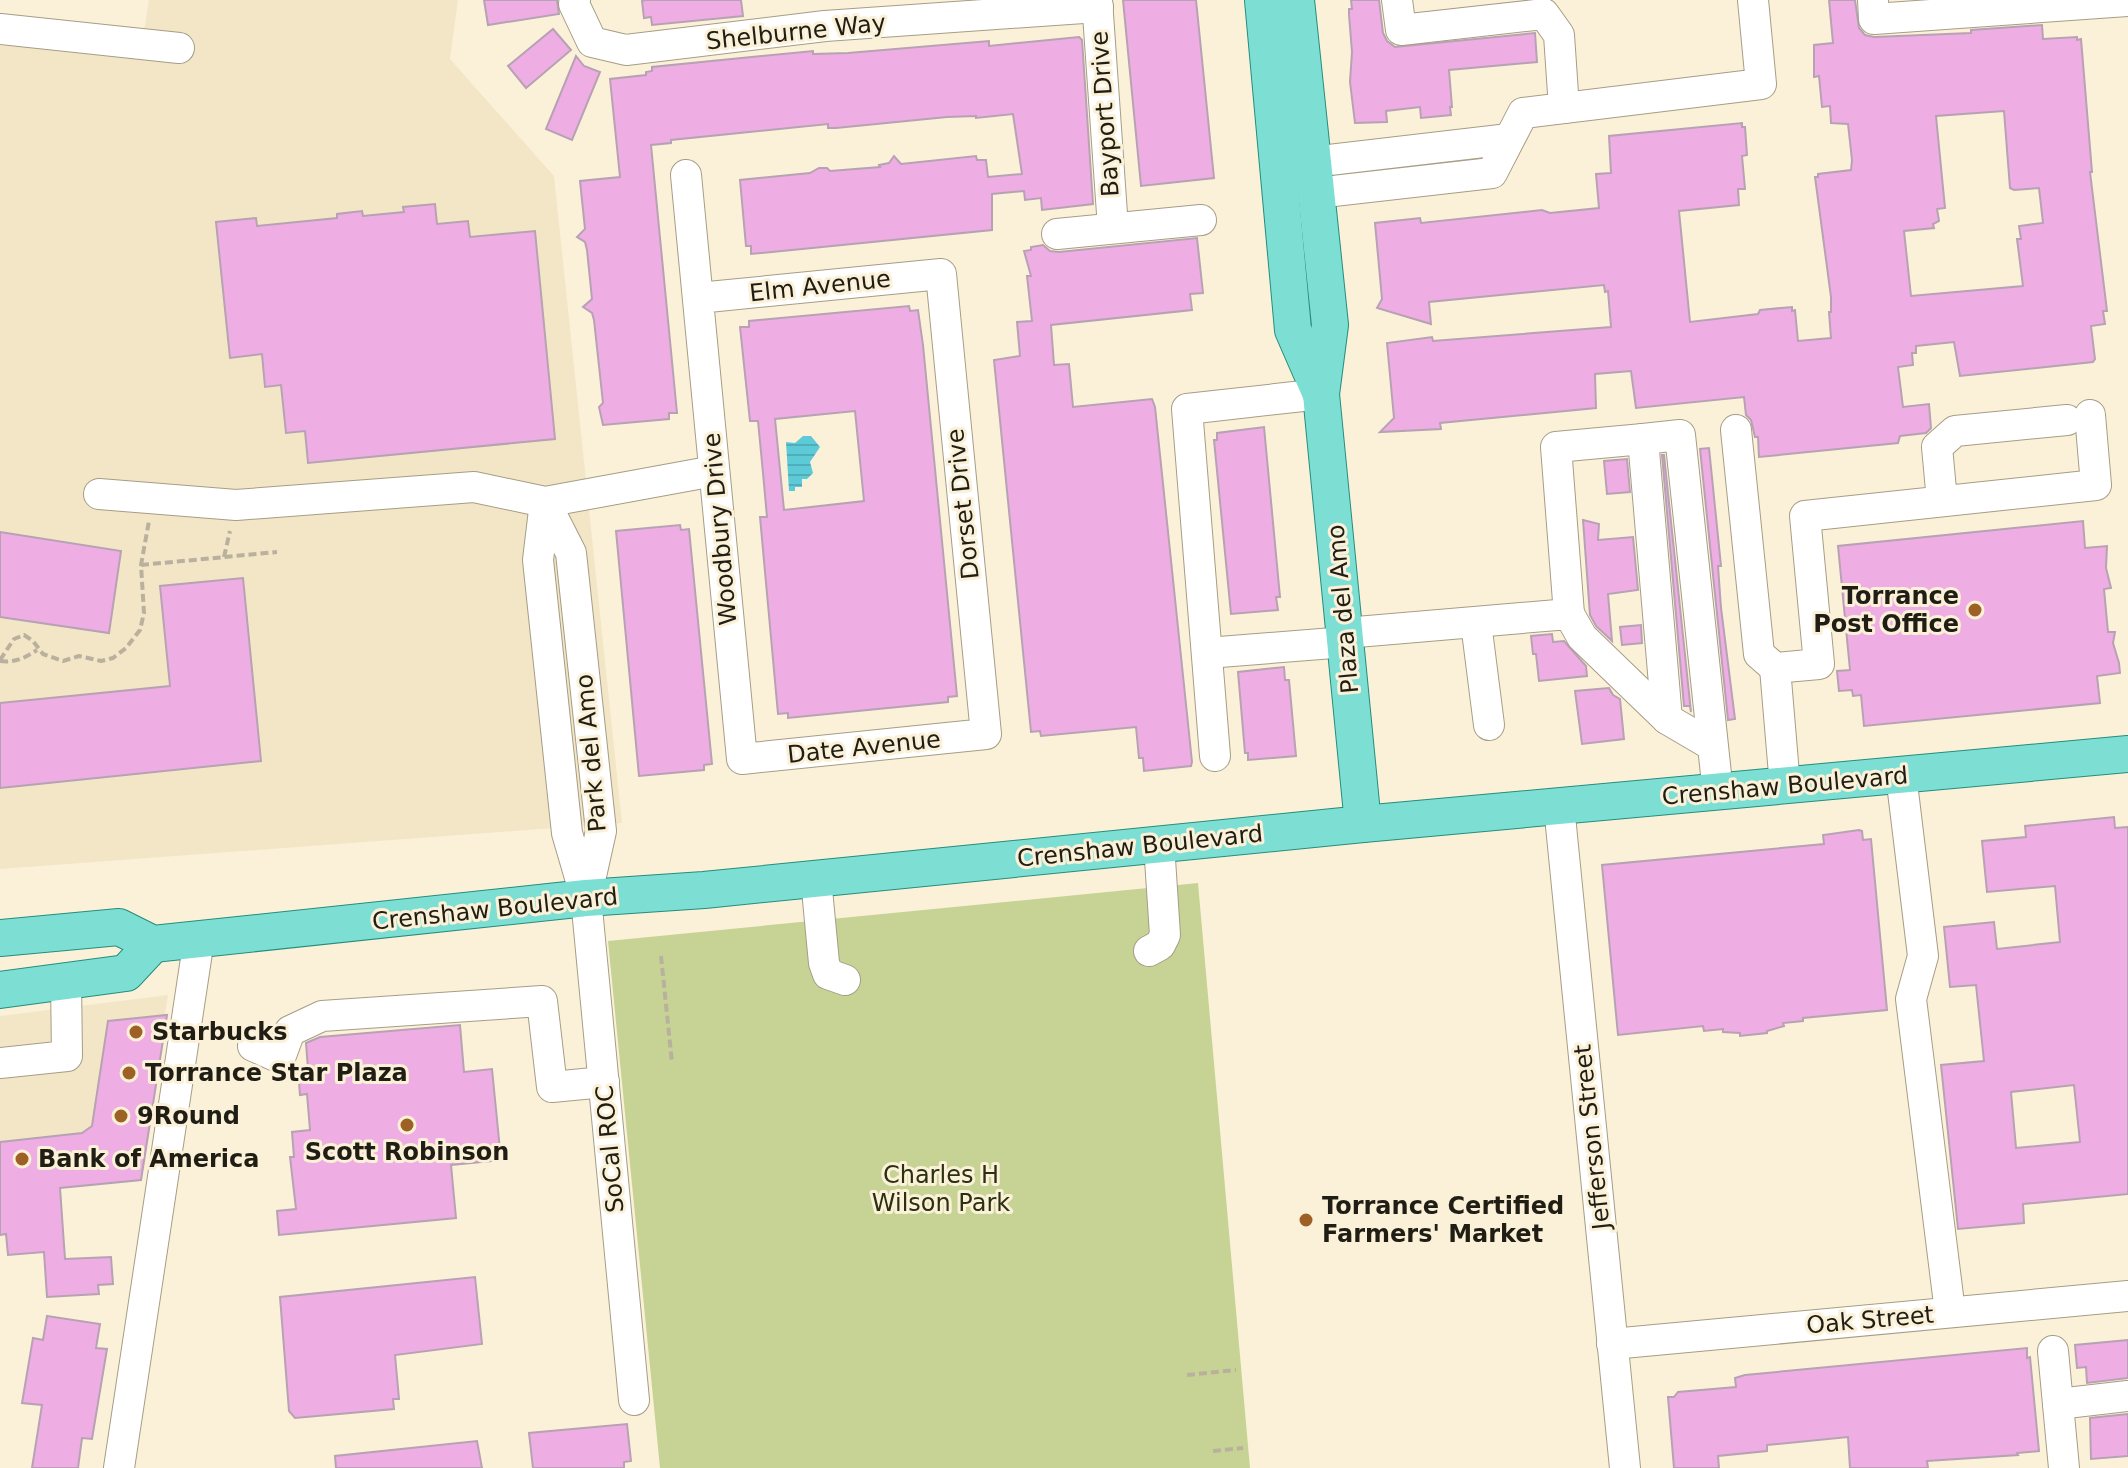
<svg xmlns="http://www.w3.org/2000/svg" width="2128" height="1468" font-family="'DejaVu Sans',sans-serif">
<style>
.built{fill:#f3e6c6}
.park{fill:#c7d395}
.water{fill:url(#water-rules)}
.building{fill:#efaee3;stroke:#b7a2b3;stroke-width:2;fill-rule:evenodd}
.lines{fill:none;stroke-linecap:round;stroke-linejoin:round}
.minor-casing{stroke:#a69d86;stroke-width:32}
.major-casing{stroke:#248d7d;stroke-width:38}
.path{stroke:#b9b19d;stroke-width:4;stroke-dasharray:8 4;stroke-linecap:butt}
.minor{stroke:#fff;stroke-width:30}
.major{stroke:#7ddfd3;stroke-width:36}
.poi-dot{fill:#9e6125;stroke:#fbf1d8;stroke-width:3}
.labels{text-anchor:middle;stroke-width:6;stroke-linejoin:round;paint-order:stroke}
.street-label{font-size:24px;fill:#201d14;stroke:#fbf1d8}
.poi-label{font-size:24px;font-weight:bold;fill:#201d14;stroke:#fbf1d8;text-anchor:start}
.park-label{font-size:24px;fill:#2b3110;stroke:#fbf1d8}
</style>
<defs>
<pattern id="water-rules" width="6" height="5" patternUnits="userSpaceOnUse" patternTransform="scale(2)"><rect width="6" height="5" fill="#5dcad7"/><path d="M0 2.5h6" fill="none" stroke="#51adb8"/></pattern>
</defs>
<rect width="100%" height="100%" fill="#fbf1d8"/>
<!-- built -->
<g class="built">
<polygon points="149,0 458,0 450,59 554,176 622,823 0,869 0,46 22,43 124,57 145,26"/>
<polygon points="168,995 139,1177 0,1192 0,1016"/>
</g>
<!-- park -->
<polygon class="park" points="1198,883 1250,1468 660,1468 608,941"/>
<!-- water -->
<polygon class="water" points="803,436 811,436 820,447 810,462 813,473 807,479 802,479 802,487 795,487 795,491 789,491 786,442 795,443"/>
<!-- building -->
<g class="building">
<polygon points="484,0 557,0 559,14 488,25"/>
<polygon points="645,0 741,0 743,16 652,25 651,17 644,18 642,1"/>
<polygon points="1123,0 1196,0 1214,178 1141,186"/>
<polygon points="1351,0 1379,0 1383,33 1387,41 1395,47 1535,33 1537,62 1449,70 1452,107 1450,107 1451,115 1421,118 1420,107 1386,111 1387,122 1355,123 1350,82 1352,52 1349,15 1349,9 1352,9"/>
<path d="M1829,0H1855L1859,28L1865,35L1874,37L1971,33V30L2042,25L2043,39L2077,37V40L2081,39L2092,172H2090L2107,311H2103L2105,324L2091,326L2095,359L2093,362L1960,376L1954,342L1916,346V353H1912L1913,365L1898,367L1903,407L1929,404L1931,428L1926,433L1900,436L1898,443L1759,457L1758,437H1755L1751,420L1746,415L1744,397L1636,408L1631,371L1595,374L1596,408L1440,423L1441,429L1380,432L1394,418L1387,343L1432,337L1433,341L1611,327L1608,291L1605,292L1604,285L1429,302L1431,324L1377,308L1382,299L1375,223L1420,218L1421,223L1542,210L1550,213L1599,208L1596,174L1611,173L1609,136L1742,123V127H1745L1747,155L1742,156L1745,189H1738L1739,205L1679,211L1690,322L1758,314L1760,310L1792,307V311L1795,310L1798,341L1831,338L1829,312H1831V297L1815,177H1818V174L1851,170L1852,160L1848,124L1831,123L1830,106L1822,107L1819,76L1814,77V45L1833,43ZM2004,111L2010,188L2014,190L2039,188L2043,223L2019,226L2021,239H2017L2023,286L1911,296L1904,231L1934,228L1933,224L1939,221L1937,209L1945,208L1936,116Z"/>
<polygon points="553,29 571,50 526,88 508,66"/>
<polygon points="1079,37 1082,40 1093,204 1042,210 1041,198 1025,200 1024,191 992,194 992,230 751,254 751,246 746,246 740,180 810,173 819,168 827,168 830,171 880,167 879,165 889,163 894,156 901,164 976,156 977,160 986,160 988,177 1022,174 1013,114 976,118 976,116 947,117 836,128 828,128 828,124 671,140 671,143 651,145 677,413 669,413 669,419 603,425 599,407 603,403 594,320 592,313 583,307 592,299 587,250 585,242 577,237 585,229 580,181 620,177 610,79 646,75 646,72 652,71 652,67 813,51 813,54 848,53 989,41 989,46"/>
<polygon points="576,56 584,66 600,72 572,140 546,129"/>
<polygon points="435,204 437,224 468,221 470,237 535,231 555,439 308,463 305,431 286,433 281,385 265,387 262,354 230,358 216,222 256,218 257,226 337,218 337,214 362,211 363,216 404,212 403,207"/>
<polygon points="1197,238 1203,293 1190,294 1192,310 1051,325 1054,365 1069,364 1073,407 1152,399 1155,407 1192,762 1191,766 1144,771 1143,758 1139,758 1136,727 1041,736 1040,731 1031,732 994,360 1020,356 1017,322 1032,321 1027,276 1031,276 1024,251 1031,250 1031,247 1043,245 1050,251 1059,252"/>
<path d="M909,306L910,311L918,310L923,345L957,696L948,697V702L788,718V713L778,714L760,517H767L763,473L758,421H750L740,327H749V321ZM855,411L864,501L784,510L775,419Z"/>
<polygon points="1264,427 1280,597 1276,597 1278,610 1231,614 1214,440 1217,440 1217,433"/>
<polygon points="1709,448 1721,566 1718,566 1721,608 1735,719 1728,720 1700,449"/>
<polygon points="1662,455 1664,455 1691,712 1690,706 1684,706"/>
<polygon points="1627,459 1630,492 1607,494 1604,461"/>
<polygon points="1583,520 1599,524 1598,540 1633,537 1638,590 1608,594 1612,641 1596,626 1590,615"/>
<polygon points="2083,521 2085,548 2107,546 2106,568 2111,588 2104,589 2108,632 2115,632 2113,643 2119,663 2120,673 2097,676 2100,703 1864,726 1861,695 1853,696 1852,690 1839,691 1837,671 1850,670 1838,546"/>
<polygon points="680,525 681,530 689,529 712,764 704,765 704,770 639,776 616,531"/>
<polygon points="0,532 121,551 109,633 0,617"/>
<polygon points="243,578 261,761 0,788 0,703 170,686 160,586"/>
<polygon points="1641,625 1642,643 1622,645 1620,627"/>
<polygon points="1552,634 1553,642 1564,641 1586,666 1587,676 1539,681 1536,654 1533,654 1531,636"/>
<polygon points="1284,667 1285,680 1289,680 1296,756 1248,760 1248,753 1245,753 1238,672"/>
<polygon points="1609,688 1613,695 1620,699 1624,739 1582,744 1575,691"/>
<path d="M2114,817L2115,828L2128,827V1194L2023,1204L2024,1223L1958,1229L1941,1065L1984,1061L1976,985L1950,987L1944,927L1994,922L1997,949L2060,942L2055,886L1987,892L1982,841L2026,837L2025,826ZM2074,1085L2080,1142L2016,1148L2011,1092Z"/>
<polygon points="1859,830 1862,831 1863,840 1871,839 1887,1010 1803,1018 1803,1021 1783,1023 1784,1026 1767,1031 1767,1033 1740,1036 1740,1033 1723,1032 1723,1029 1704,1031 1703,1026 1618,1035 1602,865 1824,844 1823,835"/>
<polygon points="167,1015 141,1180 60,1188 65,1259 111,1257 113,1284 98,1285 99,1294 47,1297 44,1252 8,1255 6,1234 0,1235 0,1142 82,1133 92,1126 108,1021"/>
<polygon points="460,1025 464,1072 492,1069 501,1160 451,1165 456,1218 279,1235 277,1211 296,1209 290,1157 294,1157 292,1132 310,1130 307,1094 300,1095 298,1069 308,1069 306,1043 320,1037"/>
<polygon points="475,1277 482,1344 395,1355 399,1399 393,1399 394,1409 295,1418 289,1411 280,1297"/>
<polygon points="47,1316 100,1324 96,1348 107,1349 92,1439 82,1438 78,1468 32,1468 42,1405 22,1403 33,1338 43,1340"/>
<polygon points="2128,1340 2128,1378 2087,1383 2086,1367 2077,1368 2075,1345"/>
<polygon points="2027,1348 2027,1358 2030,1357 2039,1451 2017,1453 2018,1455 1927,1461 1928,1468 1850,1468 1848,1437 1767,1445 1767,1451 1718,1456 1719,1468 1674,1468 1668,1397 1674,1397 1678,1392 1736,1387 1735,1378 1745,1375"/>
<polygon points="2128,1414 2128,1456 2091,1459 2090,1418"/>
<polygon points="627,1424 631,1461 624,1462 624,1468 533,1468 529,1433"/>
<polygon points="477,1441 482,1468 336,1468 335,1456"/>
</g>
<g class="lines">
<!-- minor casing -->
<g class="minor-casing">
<g id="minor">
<polyline points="575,0 574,4 592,42 626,50 825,26 1098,7"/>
<polyline points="1097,0 1113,228"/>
<polyline points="1397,0 1401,30 1544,14 1559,35 1564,108"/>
<polyline points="1873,0 1874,19 2128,1"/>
<polyline points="0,29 179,48"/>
<polyline points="1312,162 1509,139"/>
<polyline points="686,175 742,759 986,734 941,274 698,298"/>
<polyline points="1316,193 1492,173 1523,113 1761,84 1753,0"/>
<polyline points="1057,234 1201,220"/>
<polyline points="1736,430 1759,654 1775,668"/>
<polyline points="99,494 236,505 474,487 545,502 714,471"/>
<polyline points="1942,501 1937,447 1955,431 2067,420"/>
<polyline points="545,502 538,560 567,833 586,898 634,1400"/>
<polyline points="545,502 571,553 601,831 587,894"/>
<polyline points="1569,614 1556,447 1643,439"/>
<polyline points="1476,623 1489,725"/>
<polyline points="1345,633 1569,614 1582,637 1667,719"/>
<polyline points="1207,653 1346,642"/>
<polyline points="1713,746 1667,719 1643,439 1680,435 1713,746 1718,793"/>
<polyline points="1215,756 1187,409 1321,394"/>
<polyline points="1901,775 1923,956 1911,999 1950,1312"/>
<polyline points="1785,786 1775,668 1819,664 1805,516 2096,485 2090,415"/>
<polyline points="1559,806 1625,1468"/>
<polyline points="816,879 824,963 828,974 845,980"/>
<polyline points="1149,951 1160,945 1165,935 1159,844"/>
<polyline points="253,1046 280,1058 290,1031 322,1016 542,1001 552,1087 604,1082"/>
<polyline points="0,1063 67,1056 66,981"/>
<polyline points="1612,1344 2128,1296"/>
<polyline points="2053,1351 2064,1468"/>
<polyline points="2058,1404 2128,1396"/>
<polyline points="119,1468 199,939"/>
</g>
</g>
<!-- major casing -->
<g class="major-casing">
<g id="major">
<polyline points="1263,0 1293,330 1320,392"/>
<polyline points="1296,0 1330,325 1321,394 1363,824"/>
<polyline points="0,938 119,927 153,944 586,898 704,890 1363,824 2128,754"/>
<polyline points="0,990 126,973 153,944"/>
</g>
</g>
<!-- path -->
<g class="path">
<polyline points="224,557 230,531"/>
<polyline points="141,565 277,552"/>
<polyline points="0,660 14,639 24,635 33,641 43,654 63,661 79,656 101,661 113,658 126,648 140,630 144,613 141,565 149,521"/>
<path d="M0,661C15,663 25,658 37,650"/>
<polyline points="661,956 672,1063"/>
<polyline points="1187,1375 1236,1370"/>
<polyline points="1213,1451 1243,1448"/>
</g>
<!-- minor -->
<use href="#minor" class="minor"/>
<!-- major -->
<use href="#major" class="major"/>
</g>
<!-- markers -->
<g class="poi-dot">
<circle cx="1975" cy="610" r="8"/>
<circle cx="136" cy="1032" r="8"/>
<circle cx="129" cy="1073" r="8"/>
<circle cx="121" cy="1116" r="8"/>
<circle cx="407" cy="1125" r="8"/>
<circle cx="22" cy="1159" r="8"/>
<circle cx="1306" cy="1220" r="8"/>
</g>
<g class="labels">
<!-- street labels -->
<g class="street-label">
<text transform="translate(796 32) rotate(-6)" y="8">Shelburne Way</text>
<text transform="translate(1105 114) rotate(-94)" y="8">Bayport Drive</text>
<text transform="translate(820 286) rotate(-6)" y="8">Elm Avenue</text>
<text transform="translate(963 504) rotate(-96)" y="8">Dorset Drive</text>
<text transform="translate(720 529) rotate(-95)" y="8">Woodbury Drive</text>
<text transform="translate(1343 609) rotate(-95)" y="8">Plaza del Amo</text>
<text transform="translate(864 747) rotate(-6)" y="8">Date Avenue</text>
<text transform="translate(591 753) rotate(-95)" y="8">Park del Amo</text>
<text transform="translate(1785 786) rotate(-5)" y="8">Crenshaw Boulevard</text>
<text transform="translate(1140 846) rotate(-6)" y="8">Crenshaw Boulevard</text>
<text transform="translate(495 909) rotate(-6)" y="8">Crenshaw Boulevard</text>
<text transform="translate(1592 1137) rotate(-96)" y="8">Jefferson Street</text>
<text transform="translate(610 1149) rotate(-95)" y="8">SoCal ROC</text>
<text transform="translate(1870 1320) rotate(-5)" y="8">Oak Street</text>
</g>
<!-- poi labels -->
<g class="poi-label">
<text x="1959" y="604" text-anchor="end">Torrance<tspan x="1959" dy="28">Post Office</tspan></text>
<text x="152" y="1040">Starbucks</text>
<text x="145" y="1081">Torrance Star Plaza</text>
<text x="137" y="1124">9Round</text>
<text x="407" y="1160" text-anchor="middle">Scott Robinson</text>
<text x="38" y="1167">Bank of America</text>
<text x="1322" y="1214">Torrance Certified<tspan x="1322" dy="28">Farmers' Market</tspan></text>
</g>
<!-- park labels -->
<g class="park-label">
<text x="941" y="1183">Charles H<tspan x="941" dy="28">Wilson Park</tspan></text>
</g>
</g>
</svg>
